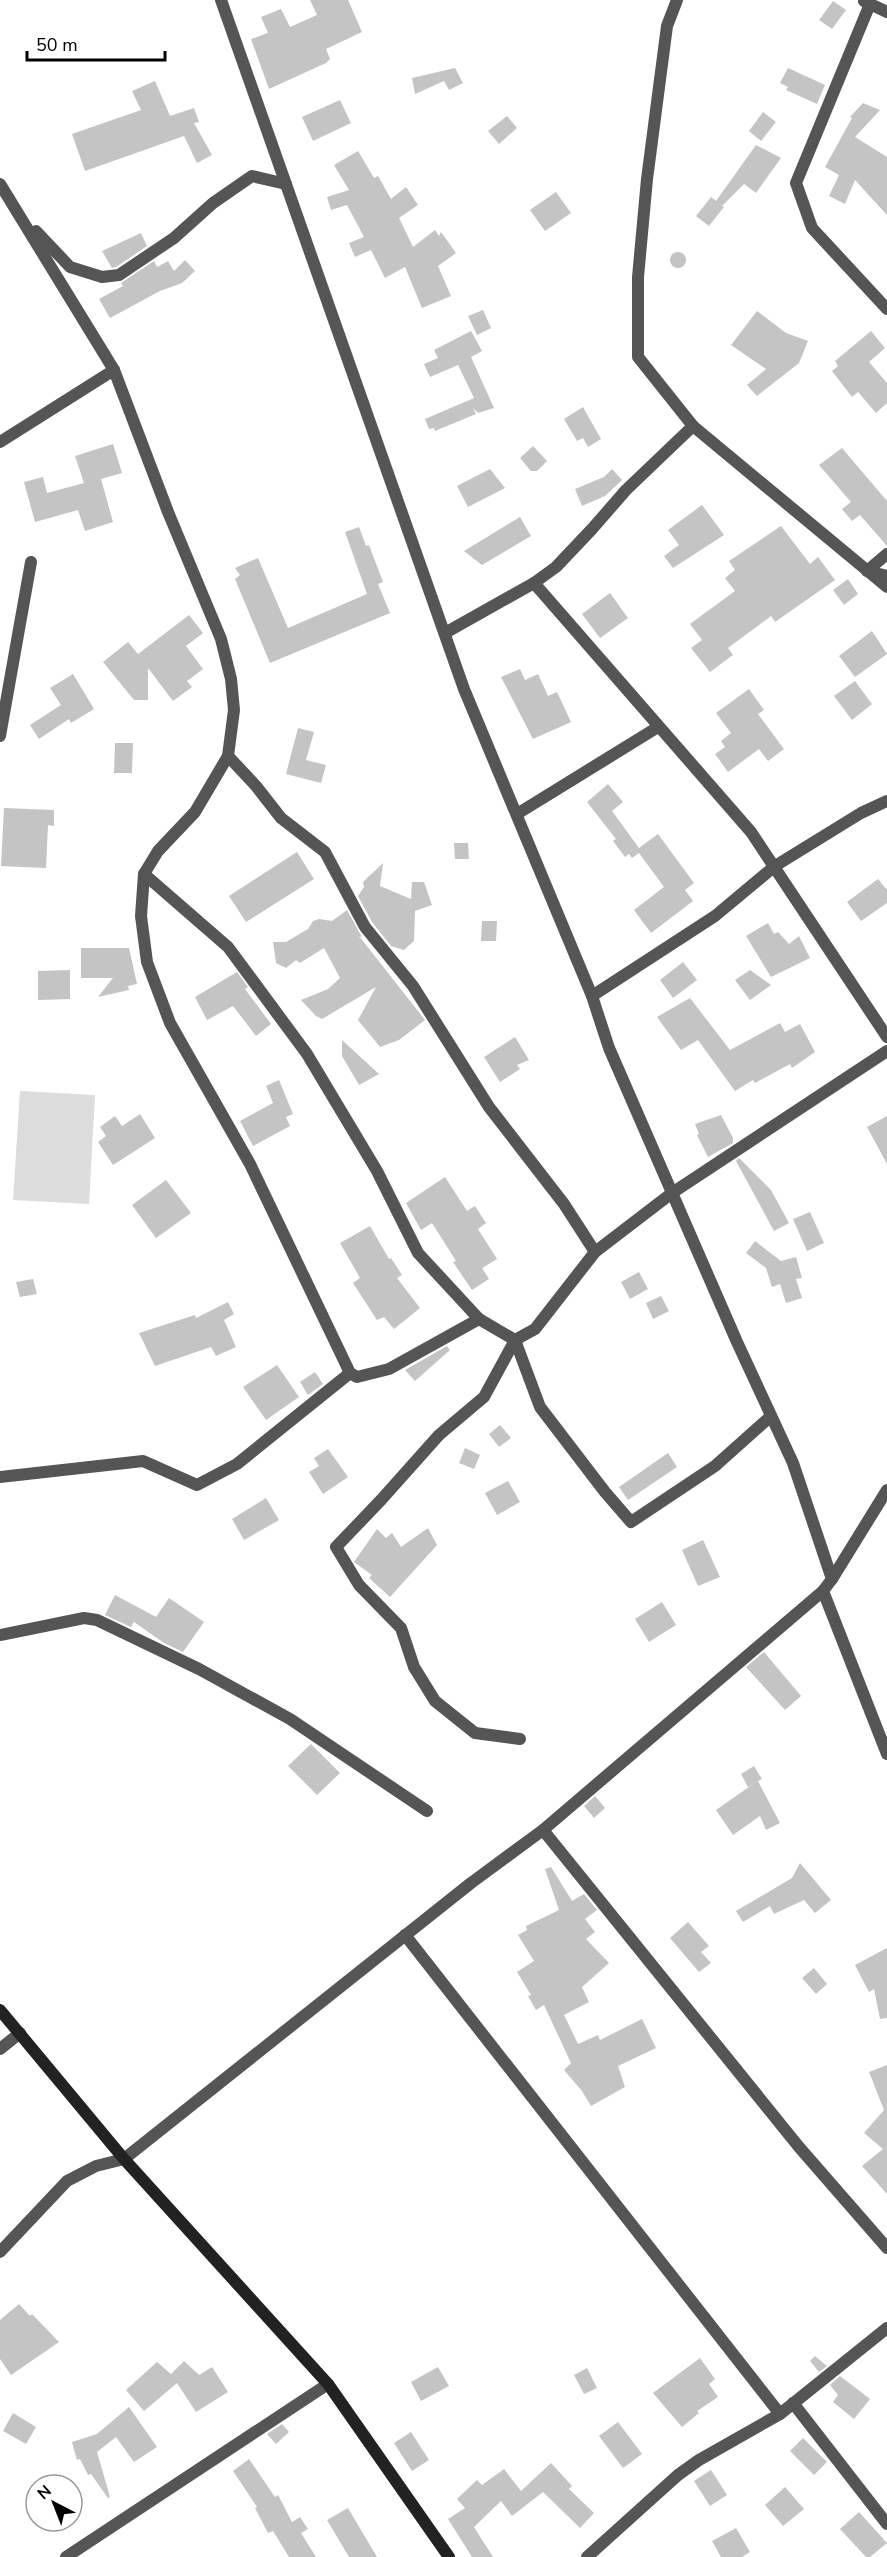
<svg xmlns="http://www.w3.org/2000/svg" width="887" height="2557" font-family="'Nunito Sans',sans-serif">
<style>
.green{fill:#dcdcdc}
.building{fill:#c4c4c4}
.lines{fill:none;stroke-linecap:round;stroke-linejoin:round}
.street{stroke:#555;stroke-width:12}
.secondary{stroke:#222;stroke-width:12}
</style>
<rect width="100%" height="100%" fill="#fff"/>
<!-- green -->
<polygon class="green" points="20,1091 95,1095 89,1204 13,1200"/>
<!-- building -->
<g class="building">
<polygon points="310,0 348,0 362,32 326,49 330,59 326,63 269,89 251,39 268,33 261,17 281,9 290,27 317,15"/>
<polygon points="833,1 846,10 832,29 819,20"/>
<polygon points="455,68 463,83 449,90 444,81 415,94 412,78"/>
<polygon points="788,68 825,85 817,104 786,90 788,87 780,83"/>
<polygon points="155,81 170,116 194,108 199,122 194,123 212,155 197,163 184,136 85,171 72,134 141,110 132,91"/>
<polygon points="340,100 351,123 313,141 302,117"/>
<polygon points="863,103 880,110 855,137 887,157 887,215 855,180 845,204 829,196 839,175 825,167 852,118 850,117"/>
<polygon points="763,112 776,122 761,141 749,131"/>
<polygon points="507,116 517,128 499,144 488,131"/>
<polygon points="756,145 781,158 756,193 744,184 722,206 724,207 709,226 696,216 711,197 716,201"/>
<polygon points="358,151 374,178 378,176 391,199 406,187 418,205 399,218 413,247 435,230 439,236 441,232 456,253 438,266 451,296 422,308 405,267 385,278 371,250 355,257 349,243 364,237 347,205 331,210 327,197 349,190 334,165"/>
<polygon points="556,192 571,213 545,231 530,210"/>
<polygon points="141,233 147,246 116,267 112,268 102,251"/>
<circle cx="678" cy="260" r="8"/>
<polygon points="185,260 195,271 182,283 160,291 110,318 99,299 123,286 121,283 154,261 157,267 168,261 174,271"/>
<polygon points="483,310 491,328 477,335 468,316"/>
<polygon points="757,311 786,333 808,341 799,363 757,396 747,385 766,369 731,345"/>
<polygon points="471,331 482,351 471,357 494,408 478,413 473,408 476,414 435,431 434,428 429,429 425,419 474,398 458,365 430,377 424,364 438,358 434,350"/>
<polygon points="871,331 885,348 869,362 887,383 887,403 876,413 858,392 852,397 832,371 838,366 835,361"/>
<polygon points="583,407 601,439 588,447 583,438 577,441 564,419"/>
<polygon points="113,444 122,473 101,479 113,522 85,531 78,510 35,522 24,482 43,477 47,493 84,483 75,456"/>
<polygon points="533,446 547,461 537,471 531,471 520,458"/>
<polygon points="842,448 887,501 887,546 860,515 852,521 842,509 851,502 819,465"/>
<polygon points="490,469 505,488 468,507 457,486"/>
<polygon points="612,469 622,480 605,496 582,506 575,489 604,477"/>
<polygon points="702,505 724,535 673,568 664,556 679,545 668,530"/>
<polygon points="520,517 531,536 482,565 464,551"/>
<polygon points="781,526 810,564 818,557 835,580 775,622 771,616 728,648 733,655 710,672 691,648 702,640 690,624 735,591 725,578 735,570 729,561"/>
<polygon points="359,527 366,546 369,545 383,582 378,584 390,613 270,663 235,579 240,575 235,568 258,558 288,628 367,594 345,532"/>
<polygon points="848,579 858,594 844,605 833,590"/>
<polygon points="610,593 628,618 600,638 582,614"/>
<polygon points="189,615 203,633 186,646 203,669 187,681 192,687 173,701 148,668 148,700 134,700 103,662 128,642 138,654"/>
<polygon points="872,631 887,654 855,677 839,656"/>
<polygon points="520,669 525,680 538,674 548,696 557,692 571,722 533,739 501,677"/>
<polygon points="73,674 94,709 71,723 69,719 39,739 30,725 61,705 50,688"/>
<polygon points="855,681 872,704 852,720 834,696"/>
<polygon points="749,689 764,710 758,714 784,749 768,761 759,749 728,772 715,754 725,747 721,741 731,733 716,713"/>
<polygon points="298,728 314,732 306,760 326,765 321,783 286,774"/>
<polygon points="115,743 133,743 132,773 114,773"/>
<polygon points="608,784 623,802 612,811 639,848 658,834 694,883 685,890 693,901 651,933 634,910 664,887 639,853 632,858 629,854 625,857 613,841 616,839 587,802"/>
<polygon points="4,808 54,810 54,826 48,825 46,868 1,866"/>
<polygon points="454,843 468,843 469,859 455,859"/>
<polygon points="297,852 314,879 246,922 229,896"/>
<polygon points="383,863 380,886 411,899 412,882 424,882 432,905 415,911 414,941 404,950 391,946 372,922 358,896 364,887 363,882"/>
<polygon points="878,879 887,890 887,903 861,921 847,902"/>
<polygon points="347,910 362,937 359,936 425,1020 399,1040 380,1047 358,1020 376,987 322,1019 316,1016 301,1000 328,989 340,978 324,948 300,963 296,960 286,968 276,963 273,942 286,942 308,929 313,921 319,919 332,921"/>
<polygon points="482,921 497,921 496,941 481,941"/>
<polygon points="768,923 774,934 778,932 789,944 799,936 810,958 771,977 746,936"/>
<polygon points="81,948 129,948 137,984 128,986 129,990 98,997 113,978 81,978"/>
<polygon points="683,962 697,980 673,998 660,980"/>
<polygon points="70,970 70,999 38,1000 38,971"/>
<polygon points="750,970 771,985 750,1000 735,980"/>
<polygon points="237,972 248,987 245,989 271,1024 256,1036 233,1006 207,1020 195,997"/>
<polygon points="690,998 730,1050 780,1023 785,1032 800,1024 815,1052 792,1068 790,1064 755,1083 753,1080 735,1091 698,1040 681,1050 657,1017"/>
<polygon points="515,1037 529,1060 517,1065 520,1069 500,1082 484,1057"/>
<polygon points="342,1040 379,1074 359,1085 342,1056"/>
<polygon points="279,1080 293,1114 286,1117 290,1126 253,1146 240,1121 273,1103 266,1086"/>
<polygon points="140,1114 155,1138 113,1165 98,1142 106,1136 100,1127 115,1116 122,1126"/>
<polygon points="721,1115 733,1138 733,1143 708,1157 697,1135 699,1134 695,1124"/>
<polygon points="887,1116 887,1164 867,1127"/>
<polygon points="739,1158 771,1190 789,1223 774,1231 736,1161"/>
<polygon points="445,1177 467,1211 475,1206 486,1223 478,1229 497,1259 482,1268 489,1279 472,1290 453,1262 456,1261 432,1223 421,1230 406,1203"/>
<polygon points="166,1180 191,1213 156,1238 132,1205"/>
<polygon points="810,1212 824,1243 807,1251 793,1219"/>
<polygon points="370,1226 389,1259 391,1258 402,1275 397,1278 420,1308 394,1329 384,1317 377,1320 353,1283 360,1278 340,1243"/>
<polygon points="755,1241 781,1261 796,1257 802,1278 796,1279 802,1298 786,1303 780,1284 772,1287 766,1268 746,1253"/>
<polygon points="639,1272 648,1289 630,1299 621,1282"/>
<polygon points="33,1279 37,1294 20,1297 16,1282"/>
<polygon points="661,1296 669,1311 653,1319 646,1303"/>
<polygon points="228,1302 234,1314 224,1320 236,1347 216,1356 211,1347 155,1366 139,1333 195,1315 196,1318"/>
<polygon points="447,1346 450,1350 415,1381 405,1370"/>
<polygon points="277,1365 299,1397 266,1420 243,1387"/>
<polygon points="315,1372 323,1384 308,1395 300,1382"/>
<polygon points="500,1425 511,1438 499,1447 489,1434"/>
<polygon points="465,1448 480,1455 474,1469 459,1463"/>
<polygon points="328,1449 348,1477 323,1494 309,1472 319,1466 314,1458"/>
<polygon points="668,1453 677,1467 628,1500 619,1487"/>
<polygon points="508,1481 520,1502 497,1515 485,1493"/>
<polygon points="266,1498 279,1520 244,1540 232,1519"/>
<polygon points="428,1528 437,1545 390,1597 369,1578 372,1575 354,1562 377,1529 386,1538 392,1533 401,1547"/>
<polygon points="703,1540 720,1577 698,1586 682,1550"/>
<polygon points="115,1595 156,1617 169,1598 204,1622 183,1652 164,1643 134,1622 131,1627 105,1615"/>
<polygon points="662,1602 676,1625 649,1642 635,1619"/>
<polygon points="764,1652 801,1696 785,1710 746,1667"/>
<polygon points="311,1744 340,1773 317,1795 288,1766"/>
<polygon points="754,1766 762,1779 758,1781 780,1823 766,1830 760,1816 733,1835 716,1810 756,1782 748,1787 741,1774"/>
<polygon points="595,1796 605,1808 594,1818 584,1806"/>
<polygon points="800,1863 831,1900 815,1913 804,1900 774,1914 770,1906 743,1922 736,1911 792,1878"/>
<polygon points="551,1867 572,1901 584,1894 597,1910 585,1919 595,1932 586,1939 609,1963 582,1987 589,2002 564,2015 578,2044 598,2035 600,2040 642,2019 656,2048 618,2066 625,2087 591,2106 582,2091 564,2070 571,2063 544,2005 536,2010 528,1996 531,1995 517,1972 534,1961 518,1935 527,1930 526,1926 559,1910 545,1869"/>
<polygon points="688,1922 709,1946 701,1952 711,1963 699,1972 670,1938"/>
<polygon points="887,1948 887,2018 880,2019 874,1989 869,1992 855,1965"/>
<polygon points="814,1968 827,1984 816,1994 802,1978"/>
<polygon points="887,2065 887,2194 862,2166 883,2149 864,2133 884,2110 869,2072"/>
<polygon points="19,2304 30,2316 32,2314 59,2342 11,2375 0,2359 0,2320"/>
<polygon points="815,2356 827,2366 819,2372 810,2361"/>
<polygon points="700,2358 715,2379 709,2384 718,2397 697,2411 699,2413 682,2427 653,2393"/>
<polygon points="184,2361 199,2375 212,2367 228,2392 196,2412 177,2383 144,2411 126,2390 157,2362 171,2374"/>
<polygon points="438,2367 449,2386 421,2401 411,2382"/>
<polygon points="587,2368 597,2388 584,2394 574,2375"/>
<polygon points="840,2376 870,2399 854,2419 833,2402 838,2395 830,2385"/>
<polygon points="129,2407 157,2447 134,2462 116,2437 97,2452 110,2497 108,2498 91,2474 88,2475 80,2459 77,2460 72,2442 97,2434"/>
<polygon points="13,2413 36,2427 26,2444 3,2431"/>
<polygon points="618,2422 642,2454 623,2468 599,2436"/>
<polygon points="282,2424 289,2432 276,2444 267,2434"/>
<polygon points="411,2432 429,2460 412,2471 394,2443"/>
<polygon points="803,2438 827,2462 814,2475 790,2451"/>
<polygon points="249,2459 275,2497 278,2495 292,2522 300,2517 308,2529 301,2533 316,2557 289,2557 273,2531 268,2533 255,2508 257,2507 233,2471"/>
<polygon points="551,2463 572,2486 569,2489 594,2513 580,2528 543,2492 512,2516 501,2501 474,2527 493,2557 472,2557 448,2519 465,2508 457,2499 477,2480 482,2485 504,2469 521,2491"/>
<polygon points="711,2470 727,2495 710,2506 694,2481"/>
<polygon points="785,2487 804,2509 783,2526 765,2505"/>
<polygon points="348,2508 377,2557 349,2557 327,2520"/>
<polygon points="859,2512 887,2543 870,2557 866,2557 840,2529"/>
<polygon points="736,2528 750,2552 742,2557 721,2557 712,2541"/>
</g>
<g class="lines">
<!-- street -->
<g class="street">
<polyline points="221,0 464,689 592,996 609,1048 737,1342 793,1463 832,1579 823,1591 887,1754"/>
<polyline points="677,0 667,26 647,179 638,277 638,357 693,426 887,587"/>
<polyline points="870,0 870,4 796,183 812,228 887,309"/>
<polyline points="864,1 887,12"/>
<polyline points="0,184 114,370 168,512 221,639 231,679 234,710 228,756 195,812 158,851 144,874 141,916 147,962 170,1023 250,1164 350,1373 357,1377 389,1369 479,1319 515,1340 535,1329 595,1252 672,1193 887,1051"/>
<polyline points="36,231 70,267 102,277 119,275 174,238 213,203 252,176 286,184"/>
<polyline points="0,442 114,370"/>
<polyline points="887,554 867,571 887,576"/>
<polyline points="534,583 751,832 887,1037"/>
<polyline points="445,633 534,583 556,567 592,529 626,490 693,426"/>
<polyline points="0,736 31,562"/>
<polyline points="228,756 256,786 281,818 325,852 365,927 413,986 489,1107 564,1204 595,1252"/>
<polyline points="517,814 658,727"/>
<polyline points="144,874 228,947 307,1054 377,1171 418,1253 479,1319"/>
<polyline points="592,996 715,916 775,866 861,813 887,801"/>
<polyline points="0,1477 143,1461 197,1485 237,1464 350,1373"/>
<polyline points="832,1579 887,1490"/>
<polyline points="0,1635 84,1618 97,1620 199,1669 290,1719 427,1811"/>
<polyline points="520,1739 475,1733 435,1701 414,1667 401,1628 359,1585 336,1547 381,1500 439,1435 484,1397 515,1340 540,1407 605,1492 631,1522 715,1466 771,1416"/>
<polyline points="543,1830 799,2147 887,2248"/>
<polyline points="405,1935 780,2414"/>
<polyline points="0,2049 20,2033"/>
<polyline points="0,2252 67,2181 96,2166 124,2159 471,1883 543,1830 823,1591"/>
<polyline points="793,2403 887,2524"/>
<polyline points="66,2557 328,2384"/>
<polyline points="587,2557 678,2475 699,2460 780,2414 887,2328"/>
</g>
<!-- secondary -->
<polyline class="secondary" points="0,2010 124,2159 328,2384 449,2557"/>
</g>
<!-- north arrow -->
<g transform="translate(54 2503) rotate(318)"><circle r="28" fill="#ffffff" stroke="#999999" stroke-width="1.5"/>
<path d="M0-4.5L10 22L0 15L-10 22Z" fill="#000000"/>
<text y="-9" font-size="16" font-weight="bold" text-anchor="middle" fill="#000000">N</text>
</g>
<!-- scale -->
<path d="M27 51v9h138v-9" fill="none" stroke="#000000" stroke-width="3"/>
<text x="36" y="51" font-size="18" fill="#000000" stroke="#ffffff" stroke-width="4.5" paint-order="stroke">50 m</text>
</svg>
